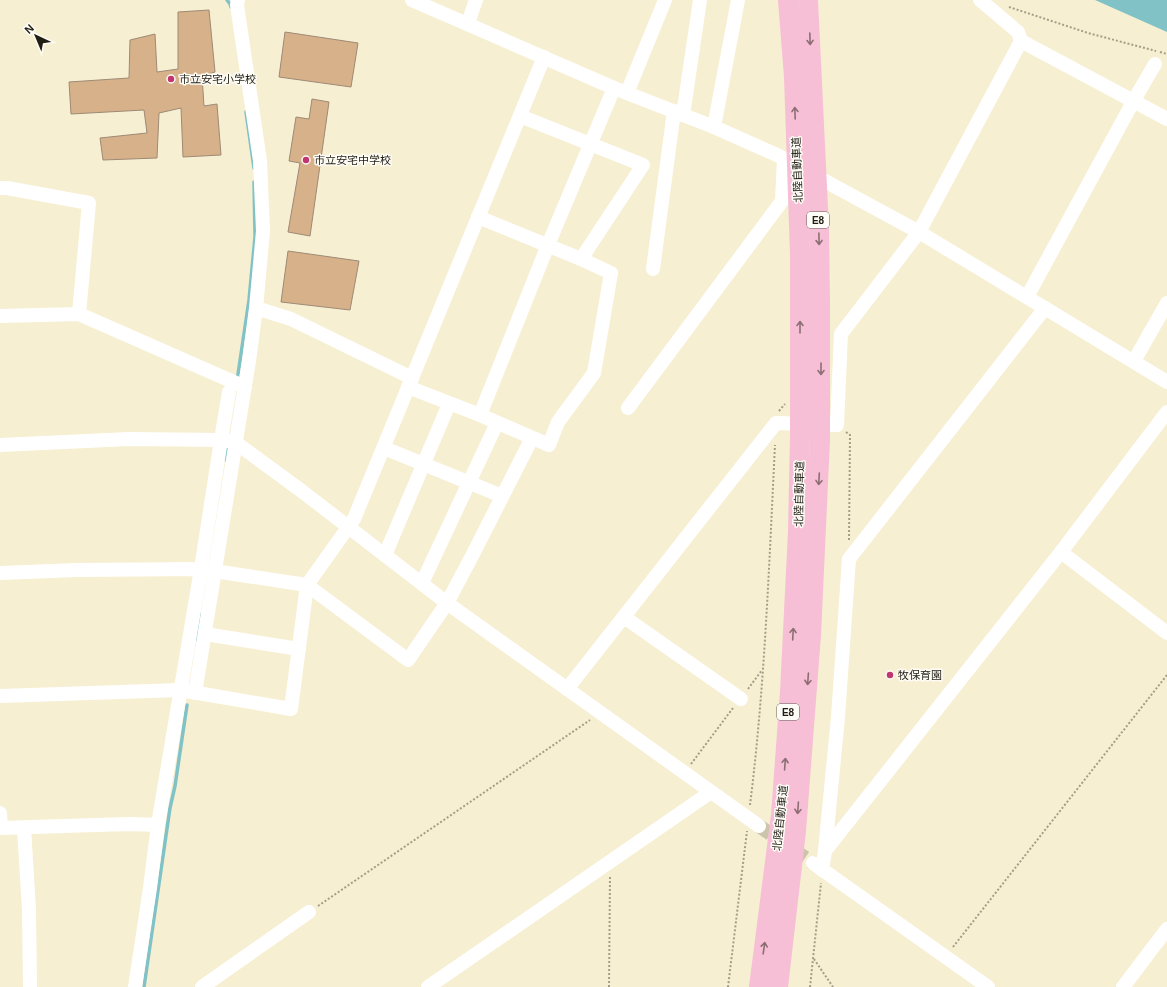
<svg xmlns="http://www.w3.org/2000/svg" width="1167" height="987" font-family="Helvetica,'Noto Sans JP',sans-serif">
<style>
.water{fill:#81c2c7}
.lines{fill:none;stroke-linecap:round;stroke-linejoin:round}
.stream{stroke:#81c2c7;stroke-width:3.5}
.building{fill:#d6b18a;stroke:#9e8a75}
.minor-tunnel{stroke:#ccc5ac;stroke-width:14;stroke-dasharray:14 7;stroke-linecap:butt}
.path{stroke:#a49e88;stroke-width:2;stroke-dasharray:2 2;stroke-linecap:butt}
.minor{stroke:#fff;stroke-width:14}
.highway{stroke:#f7bfd6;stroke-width:20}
.oneway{stroke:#8c6e74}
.poi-dot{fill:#c0366e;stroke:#fefcf7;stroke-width:1.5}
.labels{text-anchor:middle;stroke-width:3;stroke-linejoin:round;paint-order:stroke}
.shield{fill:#fefcf7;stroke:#636157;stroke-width:1}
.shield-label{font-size:10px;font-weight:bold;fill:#201e13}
.poi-label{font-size:11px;fill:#201e13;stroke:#fefcf7;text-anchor:start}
.street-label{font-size:11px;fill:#201e13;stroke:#fefcf7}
</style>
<rect width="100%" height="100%" fill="#f7efd2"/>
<!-- water -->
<polygon class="water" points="1095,0 1167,0 1167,32"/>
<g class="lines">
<!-- stream -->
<g class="stream">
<polyline points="227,0 230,4 231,7"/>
<polyline points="246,112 254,168"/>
<polyline points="237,381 249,300 255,237 254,182"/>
<polyline points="225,460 228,444"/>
<polyline points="197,640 201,614"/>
<polyline points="144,987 170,808 175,786 187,705"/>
</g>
</g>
<!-- building -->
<g class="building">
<polygon points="209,10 215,72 202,76 204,106 217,104 221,155 183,157 181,108 159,113 157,158 103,160 100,138 147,133 144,110 71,114 69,82 129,78 130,40 155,34 157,72 178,69 178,12"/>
<polygon points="285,32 358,43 351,87 279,77"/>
<polygon points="312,99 329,102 310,236 288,232 300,163 289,161 296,117 309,119"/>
<polygon points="288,251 359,261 350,310 281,302"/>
</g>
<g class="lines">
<!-- minor-tunnel -->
<polyline class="minor-tunnel" points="759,826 813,863"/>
<!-- path -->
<g class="path">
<polyline points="1009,7 1088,33 1156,51"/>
<polyline points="1160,52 1167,54"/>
<polyline points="779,411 785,404"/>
<polyline points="846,432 850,435 849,540"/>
<polyline points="748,689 762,670"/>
<polyline points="691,764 733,708"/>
<path d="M750,805C765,685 769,565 775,445"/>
<polyline points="318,906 590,720"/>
<polyline points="953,947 1167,675"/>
<polyline points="814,959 833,987"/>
<polyline points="609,987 610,876"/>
<polyline points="728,987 747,831"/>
<polyline points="810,987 821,883"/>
</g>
<!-- minor -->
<g class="minor">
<polyline points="412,0 614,88 714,127 777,155 919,232 1167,382"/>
<polyline points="468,23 476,0"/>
<polyline points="1021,41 1167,119"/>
<polyline points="627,93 665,0"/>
<polyline points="683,115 700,0"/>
<polyline points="520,116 643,165 581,259"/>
<polyline points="714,127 738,0"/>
<polyline points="0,188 7,188 89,203 79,314"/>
<polyline points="653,269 674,111"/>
<polyline points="1027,297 1134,100 1155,64"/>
<polyline points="256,308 291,319 412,378"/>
<polyline points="0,316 79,314 245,387"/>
<polyline points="1134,361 1167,303"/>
<polyline points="408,387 480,415 549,445 558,422 594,373 611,273 581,259 478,217"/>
<polyline points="628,408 782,201 784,159"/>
<polyline points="480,415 548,245 614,88"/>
<polyline points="0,445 129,439 221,440 235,442 303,492 447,603 759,826"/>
<polyline points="384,448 502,496"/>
<polyline points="1061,552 1167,633"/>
<polyline points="385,555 449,404"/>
<polyline points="0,573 77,570 201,569 307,585 408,660 447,603 472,556 532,438"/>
<polyline points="422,583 497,423"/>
<polyline points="624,617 741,699"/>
<polyline points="205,634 299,649"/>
<polyline points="567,689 776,423 837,425 841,334 919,232 1021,41 1018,32 980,0"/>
<polyline points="195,693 249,361 256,308 263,231 260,161 237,5 238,0"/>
<polyline points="0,696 180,690 291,709 307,585 354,519 544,57"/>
<polyline points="0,813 1,828"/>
<polyline points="0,828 129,824 158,825"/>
<polyline points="24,828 29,910 30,987"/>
<polyline points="825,851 1061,552 1167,412"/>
<polyline points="813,863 988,987"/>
<polyline points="822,870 825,851 838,717 849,559 1045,308"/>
<polyline points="135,987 150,888 158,825 201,569 221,440 229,392"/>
<polyline points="202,987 309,912"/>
<polyline points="428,987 711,792"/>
<polyline points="1123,987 1167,929"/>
</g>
<!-- highway -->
<g class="highway">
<polyline points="759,987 781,815 790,692 798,531 800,436 800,255 794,77 788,0"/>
<polyline points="778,987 796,831 811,635 820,440 820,304 819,228 808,0"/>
</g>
</g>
<!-- one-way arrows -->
<defs><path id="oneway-shaft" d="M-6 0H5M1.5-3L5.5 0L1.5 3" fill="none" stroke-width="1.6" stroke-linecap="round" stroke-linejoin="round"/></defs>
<g class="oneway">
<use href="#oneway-shaft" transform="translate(810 39) rotate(88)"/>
<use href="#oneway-shaft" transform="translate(795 113) rotate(-92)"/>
<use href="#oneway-shaft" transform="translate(819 239) rotate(89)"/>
<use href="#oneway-shaft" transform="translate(800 327) rotate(-90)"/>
<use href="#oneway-shaft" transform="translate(821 369) rotate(90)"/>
<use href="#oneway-shaft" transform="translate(819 479) rotate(93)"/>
<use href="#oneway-shaft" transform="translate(793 634) rotate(-87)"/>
<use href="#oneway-shaft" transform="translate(808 679) rotate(94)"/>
<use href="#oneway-shaft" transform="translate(785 764) rotate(-86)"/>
<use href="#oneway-shaft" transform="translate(798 808) rotate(94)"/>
<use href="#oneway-shaft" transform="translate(764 948) rotate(-82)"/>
</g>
<!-- markers -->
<g class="poi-dot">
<circle cx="171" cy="79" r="4"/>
<circle cx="306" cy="160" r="4"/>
<circle cx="890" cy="675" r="4"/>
</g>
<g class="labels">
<!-- shield labels -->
<g class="shield">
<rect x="807" y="212" width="22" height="16" rx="3"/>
<rect x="777" y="704" width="22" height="16" rx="3"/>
</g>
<g class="shield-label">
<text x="818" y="224">E8</text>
<text x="788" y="716">E8</text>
</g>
<!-- poi labels -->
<g class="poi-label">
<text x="179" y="83">市立安宅小学校</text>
<text x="314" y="164">市立安宅中学校</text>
<text x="898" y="679">牧保育園</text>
</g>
<!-- street labels -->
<g class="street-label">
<text transform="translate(797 170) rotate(-92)" y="4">北陸自動車道</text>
<text transform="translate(799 494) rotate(-89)" y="4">北陸自動車道</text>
<text transform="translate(780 818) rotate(-84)" y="4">北陸自動車道</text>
</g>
</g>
<!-- north arrow -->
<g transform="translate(36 36) rotate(316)" stroke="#fefcf7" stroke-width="3" paint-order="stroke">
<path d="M0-3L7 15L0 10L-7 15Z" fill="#201e13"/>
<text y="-6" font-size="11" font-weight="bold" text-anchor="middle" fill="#201e13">N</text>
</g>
</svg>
